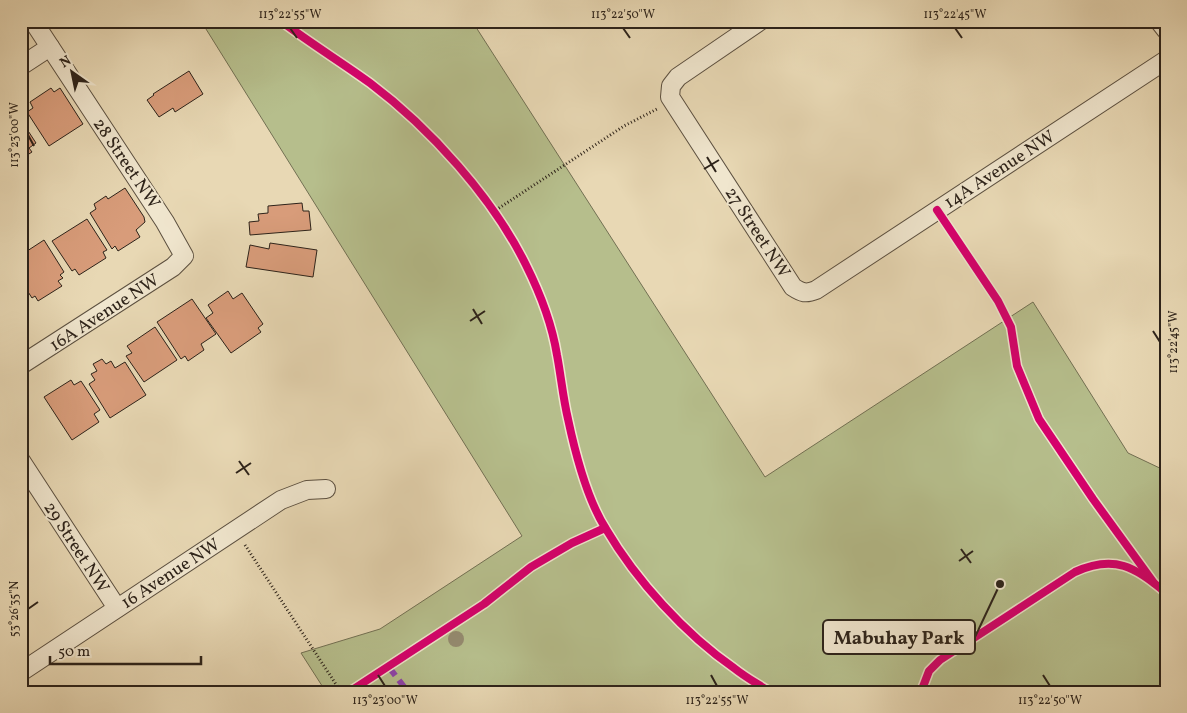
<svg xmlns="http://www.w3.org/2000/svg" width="1187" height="713" font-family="Vollkorn,serif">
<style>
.green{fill:#b6be8c;stroke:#727053}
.building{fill:#d89c7a;stroke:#2d231a}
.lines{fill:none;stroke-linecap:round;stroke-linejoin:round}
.street-casing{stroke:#5c5040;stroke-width:20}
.path{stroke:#2d231a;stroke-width:3;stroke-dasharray:1 2.5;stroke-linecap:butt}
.street{stroke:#f0e6ce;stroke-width:18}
.quiet{stroke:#8e44ad;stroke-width:6;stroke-dasharray:12 6;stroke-linecap:butt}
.cycleway-casing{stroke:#f0e6ce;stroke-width:11}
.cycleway{stroke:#d6006c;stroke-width:8}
.tree{fill:#948a6f}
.ticks{fill:none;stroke:#2d231a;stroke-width:2}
.labels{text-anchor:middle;stroke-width:4;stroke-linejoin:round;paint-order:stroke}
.street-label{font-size:18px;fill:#2d231a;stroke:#f0e6ce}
.leader{fill:none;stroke:#2d231a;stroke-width:2}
.callout-dot{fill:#2d231a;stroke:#f0e6ce;stroke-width:2}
.callout{fill:#f0e6ce;stroke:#2d231a;stroke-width:2}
.callout-label{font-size:19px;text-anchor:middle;font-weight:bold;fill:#2d231a}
.neatline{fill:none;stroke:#2d231a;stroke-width:2}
.ticks-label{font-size:12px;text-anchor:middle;fill:#2d231a}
</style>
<rect width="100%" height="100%" fill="#e8d8b4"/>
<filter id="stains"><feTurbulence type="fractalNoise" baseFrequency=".004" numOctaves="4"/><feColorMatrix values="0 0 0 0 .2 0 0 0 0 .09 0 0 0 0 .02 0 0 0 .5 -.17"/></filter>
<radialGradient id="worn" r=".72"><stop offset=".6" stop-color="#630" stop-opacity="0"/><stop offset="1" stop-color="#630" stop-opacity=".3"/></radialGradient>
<!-- green -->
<polygon class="green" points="201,21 472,21 765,477 1033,302 1128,453 1166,471 1166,692 326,692 301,653 380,629 522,536"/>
<!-- building -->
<g class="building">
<polygon points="189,71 203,94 175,112 173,108 159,117 147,100 154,95 153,94"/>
<polygon points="51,88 54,92 60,88 83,124 49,146 27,112 33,108 30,102"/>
<polygon points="21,120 36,143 29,148 32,152 21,159"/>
<polygon points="125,188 144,217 145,222 136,230 140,237 118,251 115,246 112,249 90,213 96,209 94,204 106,196 108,199"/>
<polygon points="302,203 303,211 309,211 311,230 250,235 249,222 259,221 258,214 268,213 268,206"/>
<polygon points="87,219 107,250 103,252 106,258 79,275 75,269 72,271 52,241"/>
<polygon points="44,240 64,272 60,275 63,278 58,281 62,286 38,301 35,296 32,298 21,281 21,255"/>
<polygon points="270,243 317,250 313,277 246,267 250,245 269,249"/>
<polygon points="228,291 233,299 242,293 263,324 258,328 261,332 231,353 206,318 213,313 208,305"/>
<polygon points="192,299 216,334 201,344 204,350 188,361 185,356 181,359 157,322"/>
<polygon points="155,327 177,360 144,382 126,356 132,353 127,346"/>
<polygon points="102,359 106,364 111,361 115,368 125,362 146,395 110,418 89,384 95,380 91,374 97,371 93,364"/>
<polygon points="71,380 74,385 81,381 100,410 94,414 99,422 72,440 44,397"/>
</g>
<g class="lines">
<!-- street casing -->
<g class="street-casing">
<g id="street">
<path d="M760,21L678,77L671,86L670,97L793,287C802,293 806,294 816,290L1166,60"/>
<polyline points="1159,21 1166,30"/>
<polyline points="21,66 50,47"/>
<polyline points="21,365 173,267 184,256 165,222 33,21"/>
<polyline points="21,461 117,608"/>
<polyline points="21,672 281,500 307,490 326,489"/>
</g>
</g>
<!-- path -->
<g class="path">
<polyline points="493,212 624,126 657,109"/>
<polyline points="245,545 341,692"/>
</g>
<!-- street -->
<use href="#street" class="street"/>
<!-- quiet -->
<polyline class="quiet" points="388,666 408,692"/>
<!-- cycleway casing -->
<g class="cycleway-casing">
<g id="cycleway">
<path d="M281,21C310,43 341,62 370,83C430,128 493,198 526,265C540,293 552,324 557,355C561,376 563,398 568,419C575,452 588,501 606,529C636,580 685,634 734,668C745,677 758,684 770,692"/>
<polyline points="937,210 998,301 1011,327 1017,366 1039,419 1093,499 1154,583"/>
<polyline points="349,692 484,604 531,567 572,543 605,528"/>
<path d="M921,692L929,671L940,660L1075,572C1114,554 1136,567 1166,593"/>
</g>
</g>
<!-- cycleway -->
<use href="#cycleway" class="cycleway"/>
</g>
<!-- trees -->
<circle class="tree" cx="456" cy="639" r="8"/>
<!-- ticks -->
<path class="ticks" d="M290,28L297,38M623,28L630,38M955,28L962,38M28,135L34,146M707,157L716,172M704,169L719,160M473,309L482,324M470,321L485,311M1153,331L1160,342M239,461L249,475M236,473L251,463M961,549L971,563M959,561L973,551M28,609L38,602M378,675L385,686M711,675L717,686M1043,675L1050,686"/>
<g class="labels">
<!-- street labels -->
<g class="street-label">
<text transform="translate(127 163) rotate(56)" y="6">28 Street NW</text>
<text transform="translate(999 169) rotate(-33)" y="6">14A Avenue NW</text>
<text transform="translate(758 232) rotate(57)" y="6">27 Street NW</text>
<text transform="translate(104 312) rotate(-33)" y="6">16A Avenue NW</text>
<text transform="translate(77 547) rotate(57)" y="6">29 Street NW</text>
<text transform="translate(170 573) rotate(-33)" y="6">16 Avenue NW</text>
</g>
</g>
<!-- callouts -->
<path class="leader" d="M1000 584L975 637"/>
<circle class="callout-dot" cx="1000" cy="584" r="5"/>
<rect class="callout" x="823" y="620" width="152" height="34" rx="5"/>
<g class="callout-label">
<text x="899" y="644">Mabuhay Park</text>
</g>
<!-- margin -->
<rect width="1187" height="713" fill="none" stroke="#e8d8b4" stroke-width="55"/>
<!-- north arrow -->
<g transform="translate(72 72) rotate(327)" stroke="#f0e6ce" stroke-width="4" paint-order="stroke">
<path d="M0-4L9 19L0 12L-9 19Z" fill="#2d231a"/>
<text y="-8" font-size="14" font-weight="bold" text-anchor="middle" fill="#2d231a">N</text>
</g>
<!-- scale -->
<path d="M50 656v8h151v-8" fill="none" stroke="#2d231a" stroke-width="2.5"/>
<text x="58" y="656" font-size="15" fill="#2d231a" stroke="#f0e6ce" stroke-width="4" paint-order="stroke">50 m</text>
<rect x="28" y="28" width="1132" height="658" class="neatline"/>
<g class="ticks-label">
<text x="290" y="18">113°22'55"W</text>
<text x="623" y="18">113°22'50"W</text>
<text x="955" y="18">113°22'45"W</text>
<text transform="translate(14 135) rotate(-90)" y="4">113°23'00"W</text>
<text transform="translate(1173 342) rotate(-90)" y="4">113°22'45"W</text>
<text transform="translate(14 609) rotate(-90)" y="4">53°26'35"N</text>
<text x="385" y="704">113°23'00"W</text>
<text x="717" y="704">113°22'55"W</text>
<text x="1050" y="704">113°22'50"W</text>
</g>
<rect width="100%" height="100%" filter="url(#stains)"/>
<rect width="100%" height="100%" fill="url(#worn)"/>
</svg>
